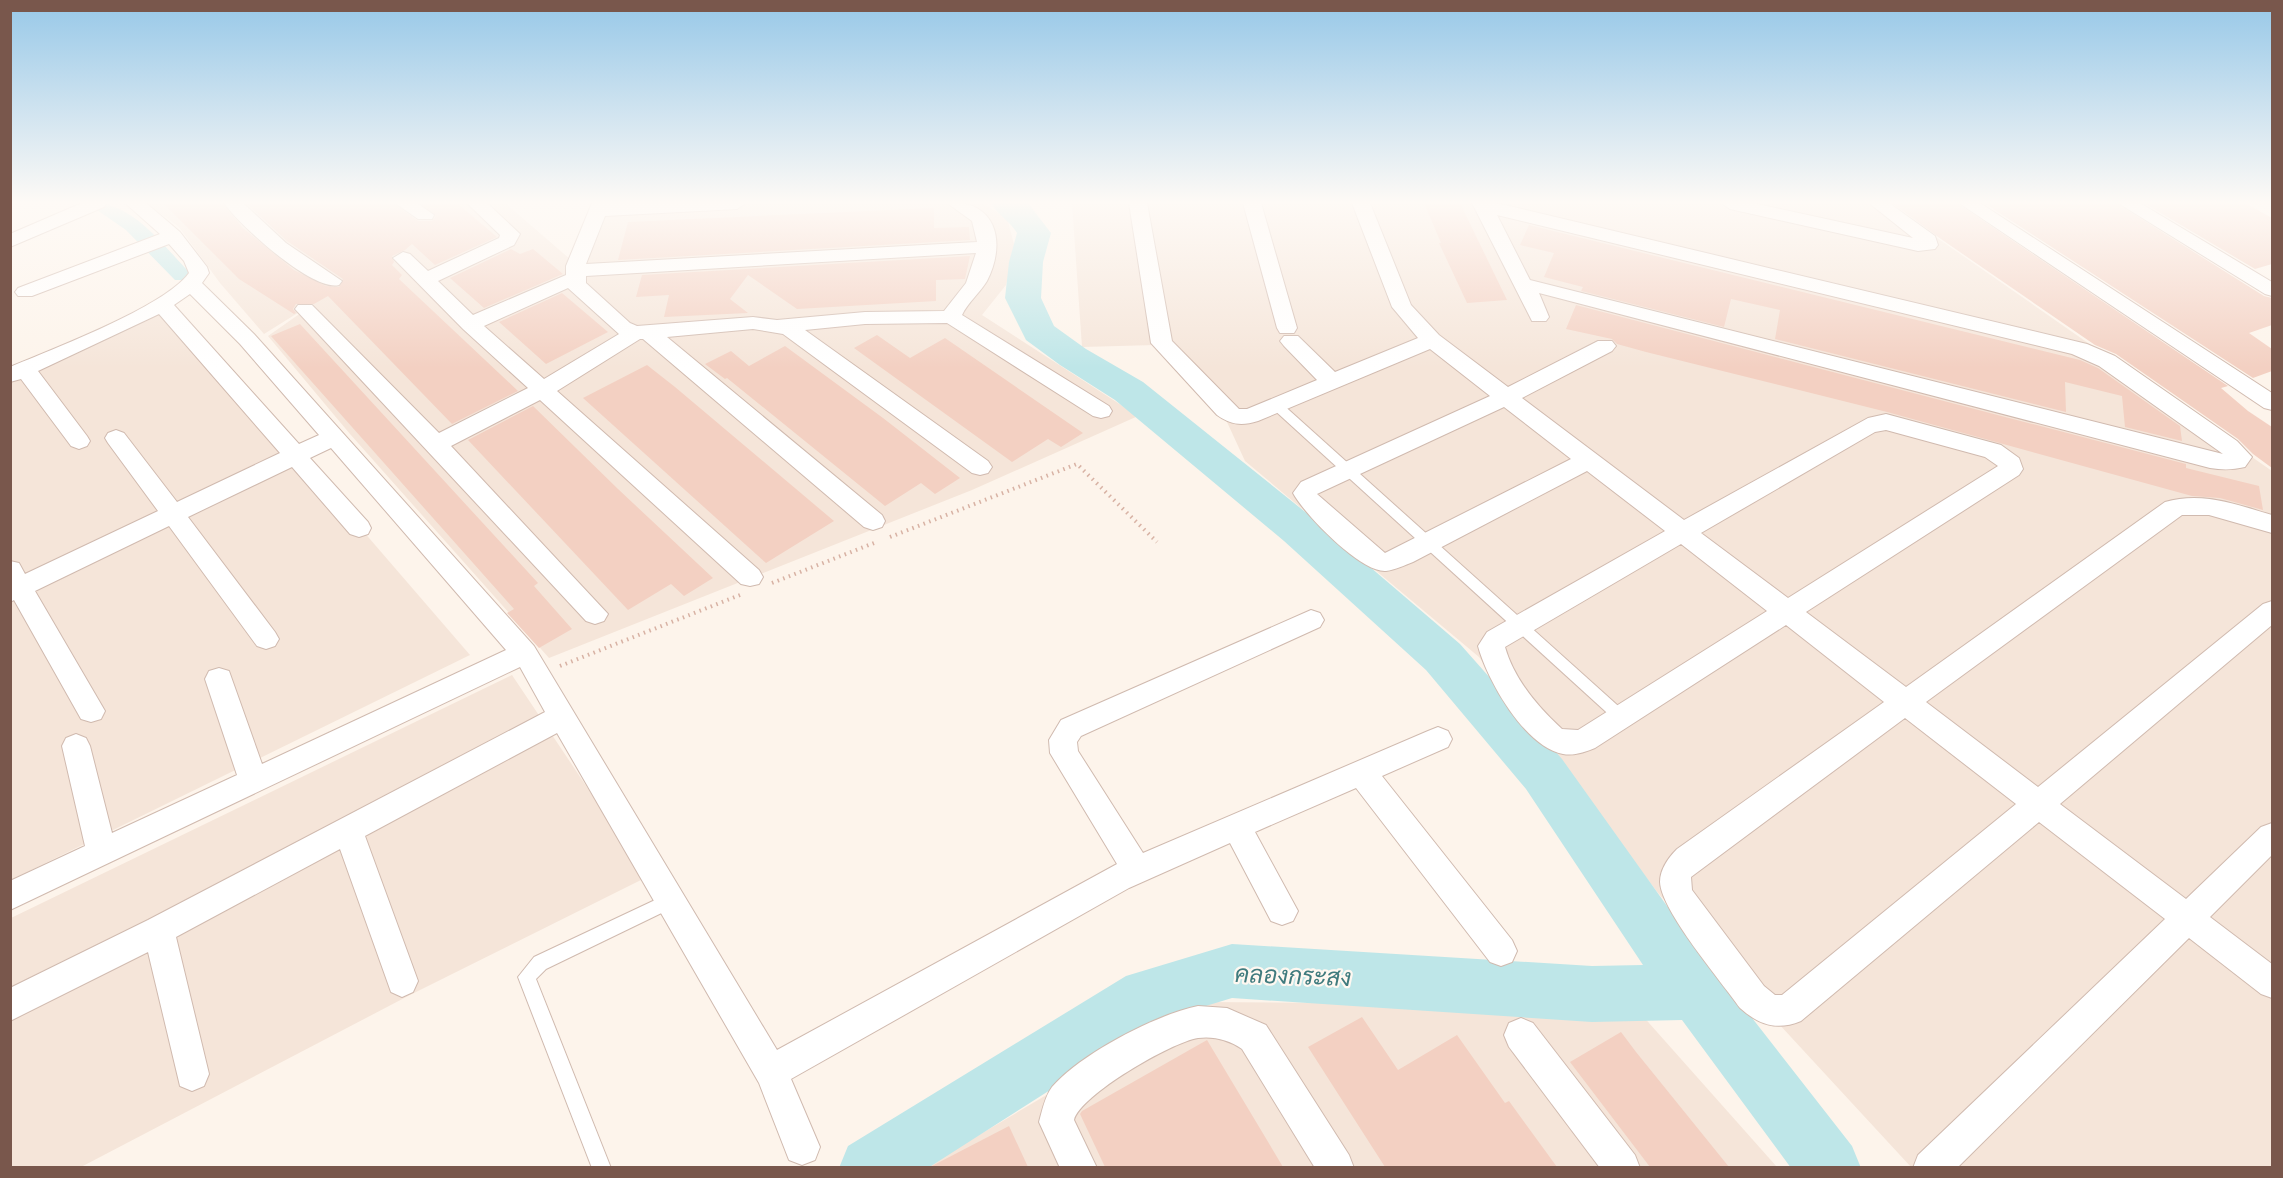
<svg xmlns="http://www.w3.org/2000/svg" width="2283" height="1178" font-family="Karla,Sarabun,sans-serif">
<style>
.residential{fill:#f5e5d9}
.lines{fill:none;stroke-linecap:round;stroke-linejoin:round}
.canal{fill:#bee6e8;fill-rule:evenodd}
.river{fill:#bee6e8;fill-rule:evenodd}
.building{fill:#f3d0c2}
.lane-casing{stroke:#d0baaf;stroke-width:2}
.street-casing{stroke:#d0baaf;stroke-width:2}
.path{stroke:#d8b2a4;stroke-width:4;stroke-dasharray:1.5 4.5;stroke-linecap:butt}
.lane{fill:#fff;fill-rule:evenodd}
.street{fill:#fff;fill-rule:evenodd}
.labels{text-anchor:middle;stroke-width:4.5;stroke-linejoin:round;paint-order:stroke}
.near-water-label{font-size:24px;font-style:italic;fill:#407b7e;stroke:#fff8f1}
</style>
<rect width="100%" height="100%" fill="#fdf4eb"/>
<!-- residential -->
<g class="residential">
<polygon points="146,203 505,203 578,266 587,237 593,203 982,203 1007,218 1015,248 1006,285 982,315 1138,416 972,490 549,658 350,434 268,336 325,296 264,334 220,283 179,227"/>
<polygon points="1072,203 1887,203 2272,471 2272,1167 1911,1167 1658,893 1479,657 1245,461 1209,383 1155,345 1082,347"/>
<polygon points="168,305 470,655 11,880 11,376"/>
<polygon points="512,675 647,877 410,995 81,1167 11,1168 11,918"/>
<polygon points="1204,1002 1633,1005 1777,1167 923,1168"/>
</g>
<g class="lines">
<!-- canal -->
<path class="canal" d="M87,203C130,199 161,243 189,272L192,276L189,280H175L126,230Z"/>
<!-- river -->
<path class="river" d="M991,203H1028L1051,233L1043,262L1041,298L1054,326L1086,349L1143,382L1314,519L1460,644L1562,759L1692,941L1852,1146L1861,1168H1791L1682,1020L1592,1022L1232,998L1160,1020L928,1168H839L848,1146L1126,976L1232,944L1592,966L1643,965L1526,789L1426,670L1284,541L1115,400L1060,365L1026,340L1005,298L1009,262L1017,233C1010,221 997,214 991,203Z"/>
</g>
<!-- building -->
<g class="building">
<polygon points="163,203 222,203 243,228 294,270 326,286 339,287 343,279 287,241 246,203 393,203 418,221 432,221 436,216 420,203 457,203 497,237 435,265 412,244 405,250 392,256 394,262 392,265 402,275 399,279 518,391 452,424 328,296 314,304 296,304 293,309 296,313 294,314 239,279"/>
<polygon points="1424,203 1460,203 1507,300 1467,303 1439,243 1441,243"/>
<polygon points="1892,203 1957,203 2228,386 2221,388 2248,411 2272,427 2272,468 2253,454 2238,439 2116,354 2095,345 1941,239"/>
<polygon points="1984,203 2116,203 2264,296 2272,298 2272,325 2249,333 2272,349 2272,371 2253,378"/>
<polygon points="2144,203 2245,203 2272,218 2272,264 2255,269"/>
<polygon points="934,208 934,228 969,227 970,240 618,260 628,222"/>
<polygon points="1529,225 2080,360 2098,368 2180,426 2182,441 2125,427 2122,396 2065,382 2066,412 1775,339 1780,310 1731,299 1724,327 1581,291 1583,287 1544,277 1554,253 1520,245"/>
<polygon points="511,249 520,254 533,249 563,274 484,308 450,278"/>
<polygon points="970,256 965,279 936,280 936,301 797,309 748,275 730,299 748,313 664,317 669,295 636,297 642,275"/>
<polygon points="562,293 608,332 546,364 499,322"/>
<polygon points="1576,305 2186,464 2186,468 2259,486 2263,510 2220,498 2192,496 1887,412 1646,352 1617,344 1612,339 1566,329"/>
<polygon points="300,324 538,583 534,586 572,629 539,648 507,613 514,609 271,336"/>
<polygon points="877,335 910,358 945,338 1083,433 1061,447 1048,439 1012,462 854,348"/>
<polygon points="785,346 883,418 960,478 935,494 921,483 885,506 727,378 725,379 705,364 731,351 749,366"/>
<polygon points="647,365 675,387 834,521 766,563 583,398"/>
<polygon points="533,406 618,489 713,578 684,596 671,584 628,610 468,440"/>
<polygon points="1362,1017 1398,1070 1457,1035 1505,1103 1509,1101 1557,1167 1385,1167 1308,1047"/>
<polygon points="1621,1032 1636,1052 1729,1167 1650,1167 1570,1062"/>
<polygon points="1207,1040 1283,1167 1105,1167 1080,1114 1082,1111"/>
<polygon points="1009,1126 1028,1167 930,1167"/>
</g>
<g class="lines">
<!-- lane casing -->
<g class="lane-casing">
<g id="lane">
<polygon points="1276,401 1280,402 1626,713 1628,717 1626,721 1621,723 1616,721 1272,408 1270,405 1272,402"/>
<polygon points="670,893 676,896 678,901 676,906 546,969 536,979 611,1168 592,1168 518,977 534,957"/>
</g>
</g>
<!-- street casing -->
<g class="street-casing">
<g id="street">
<polygon points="82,203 106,203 104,207 10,247 10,234"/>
<path d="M125,203H146L180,232L207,267L209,273L202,283L254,334L534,646L777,1050L1117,864L1050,753L1049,740L1061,720L1311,610L1320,613L1324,620L1320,627L1081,736L1077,742L1078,751L1143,853L1428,731L1438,727L1448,731L1452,739L1448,747L1382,776L1512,940L1517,951L1512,962L1501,966L1490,962L1356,788L1255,832L1298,911L1293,921L1282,925L1271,921L1230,843L1129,888L791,1079L820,1147L815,1160L802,1165L789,1160L759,1083L557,733L365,836L418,981L413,992L402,997L391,992L340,849L176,937L209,1074L204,1086L192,1091L180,1086L148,952L10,1021V988L148,920L545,712L520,667L10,910V881L85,846L62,746L66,738L76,734L86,738L90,746L112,833L237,775L205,679L209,671L219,668L229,671L262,764L506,650L331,448L310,458L368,522L371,528L368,534L359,537L350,534L292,467L188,517L275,632L279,639L275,646L266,649L257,646L169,526L35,591L105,711L101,719L91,722L81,719L14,600L10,602V561L19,563L25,574L158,511L108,443L105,438L108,433L116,430L124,433L177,502L280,453L159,314L38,371L87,436L90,441L87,446L79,449L71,446L21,379L10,382V367C53,349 164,307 189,273L184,261L169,244L32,296H18L15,292L18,288L160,234ZM190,294L240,344L319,435L299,444L174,305Z"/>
<path d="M224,203H243L286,243L342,281L339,285C313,292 239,225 224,203Z"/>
<polygon points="395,203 417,203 434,215 432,219 418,219"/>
<path d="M467,203H487L520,234L514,245L438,281L473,315L566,275V266L592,203H746L737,209L605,216L586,264L977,242L972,221L947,203C996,199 1007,242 987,281C980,293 968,302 962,315L1109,406L1112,411L1109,416L1101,418L1093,416L947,323L865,324L805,330L988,461L992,467L988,473L980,475L972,473L783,334L753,329L667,337L882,515L885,521L882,527L873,530L864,527L643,339H640L557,391L759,570L763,577L759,584L750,586L741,584L540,400L451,446L608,614L604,621L595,624L586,621L295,309L298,305H312L439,433L528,388L463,329L393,258L403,252L410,254L428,271L499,238L500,235ZM976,253L966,283L944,311L865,312L777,320L753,317L637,326L630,323L586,283V276ZM568,288L619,334L544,379L484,326Z"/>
<path d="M1129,203H1147L1172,341L1239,409H1247L1317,380L1284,346L1280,341L1284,336H1298L1335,372L1418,338L1392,307L1352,203H1370L1411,305L1439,335L1508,387L1598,341H1612L1616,346L1612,351L1522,398L1684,520L1868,418L1886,414L2001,445L2019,458L2023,469L2019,475L1806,612L1906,687L2165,502C2203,491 2237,505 2272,515V533L2209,515H2182L1926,702L2038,787L2263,604L2272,601V625L2060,804L2186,899L2261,827L2272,823V855L2210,917L2272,964V998L2261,994L2189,938L1957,1168H1913L1918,1155L2165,919L2039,822L1801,1021C1777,1031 1759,1025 1740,1008C1722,982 1661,911 1660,882C1660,869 1669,857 1677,849L1884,702L1786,625L1595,748C1585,752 1574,756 1563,754C1525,747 1487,680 1478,646L1487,632L1665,531L1587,471L1413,562C1405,565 1395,570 1386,571C1361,573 1304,514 1293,493L1301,482L1490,396L1430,349L1258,421C1242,426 1231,425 1217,415L1151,343ZM1504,407L1571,459L1385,553L1317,494ZM1886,430L1985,457L1998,466L1788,598L1701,533L1875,432ZM1681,544L1767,611L1578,730L1562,729C1538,707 1514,679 1505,647ZM1905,718L2016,804L1782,995H1775L1764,986L1692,890L1691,877Z"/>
<polygon points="1243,203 1261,203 1297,328 1294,333 1280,333 1277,328"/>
<path d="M1472,203L1501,204L2087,344L2115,356L2237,441L2252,457L2245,467C2232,470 2223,470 2210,468L1539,293L1549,317L1546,321H1532ZM1497,215L2072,354L2099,366L2223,454L1530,280Z"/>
<polygon points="1721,203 1753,203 1913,238 1869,203 1889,203 1935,236 1938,245 1935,249 1918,251 1730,209"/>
<polygon points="1959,203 1980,203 2272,393 2272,410 2264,408"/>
<polygon points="2118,203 2140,203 2272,282 2272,296 2265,294"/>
<path d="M1198,1006L1227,1008L1266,1025L1349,1155L1354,1168H1315L1242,1049C1229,1040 1214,1036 1198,1038C1172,1042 1080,1095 1074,1120L1097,1168H1060L1039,1122C1042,1111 1045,1096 1052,1087C1081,1054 1155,1015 1198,1006Z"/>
<polygon points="1521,1018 1533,1023 1635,1155 1640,1168 1600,1168 1509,1047 1504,1035 1509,1023"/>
</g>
</g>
<!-- path -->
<g class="path">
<polyline points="890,537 1077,464 1157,542"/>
<polyline points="772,583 874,543"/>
<polyline points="560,666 740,595"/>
</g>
<!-- lane -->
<use href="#lane" class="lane"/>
<!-- street -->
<use href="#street" class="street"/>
</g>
<!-- sky -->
<linearGradient id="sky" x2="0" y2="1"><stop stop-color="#97c8e8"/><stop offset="0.55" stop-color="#fefaf6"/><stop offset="1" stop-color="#fefaf6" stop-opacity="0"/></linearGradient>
<rect width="2283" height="368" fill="url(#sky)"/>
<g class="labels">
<!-- near-water labels -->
<g class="near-water-label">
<text transform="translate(1293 976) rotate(2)" y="8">คลองกระสง</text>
</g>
</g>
<!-- border -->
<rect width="2283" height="1178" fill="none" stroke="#79574c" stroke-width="24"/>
</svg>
